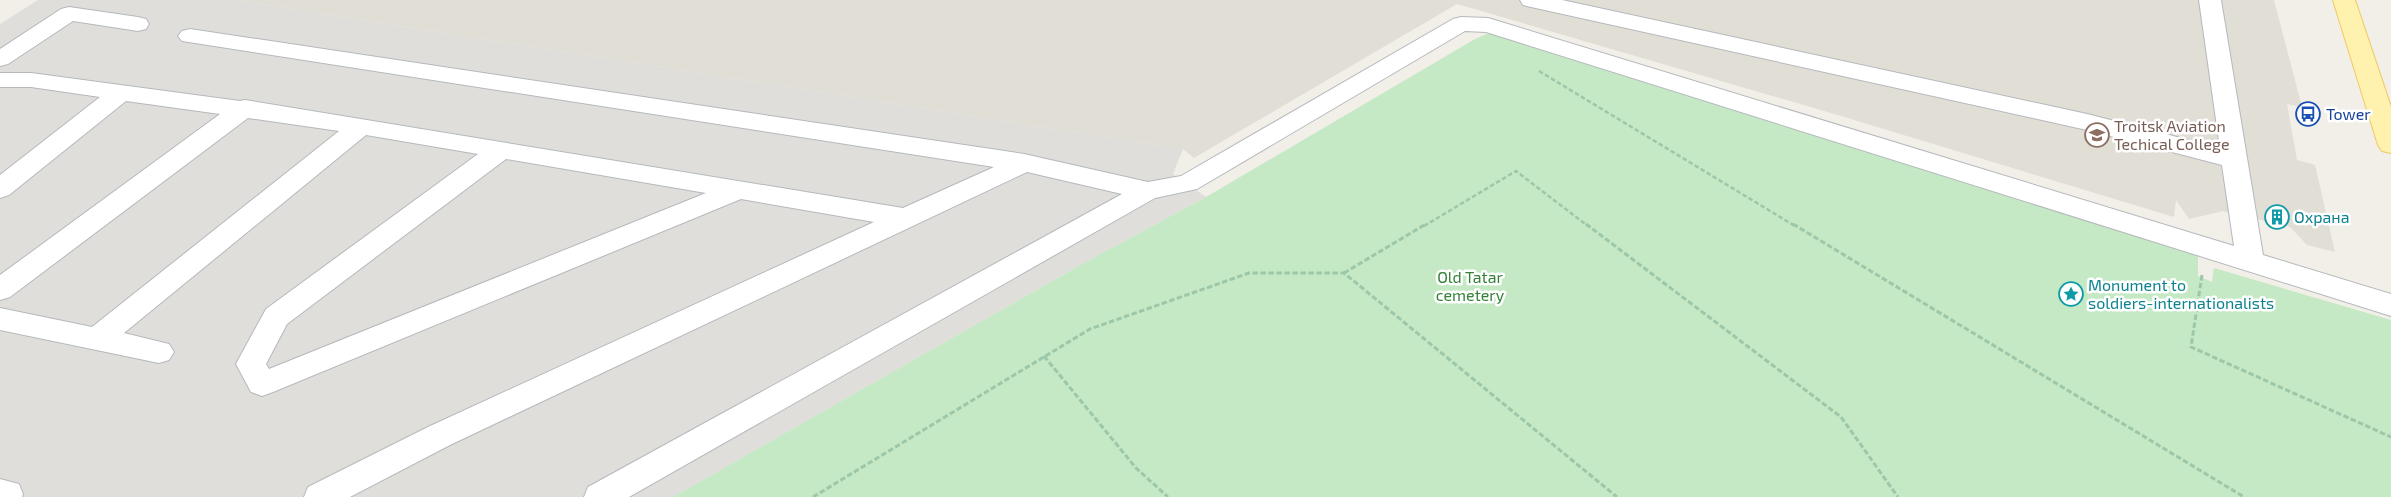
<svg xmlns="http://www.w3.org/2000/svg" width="2391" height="497" font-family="'Exo 2',sans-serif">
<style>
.industrial{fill:#e0deda}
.education{fill:#e1ded6}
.green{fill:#c5e8c5}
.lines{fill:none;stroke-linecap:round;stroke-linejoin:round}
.minor-casing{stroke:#b5b8bc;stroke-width:2}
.major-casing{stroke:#f2c960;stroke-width:2}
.path-far1{stroke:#9cc7a9;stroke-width:2.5;stroke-dasharray:4.5 2.5;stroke-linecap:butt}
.path{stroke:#9cc7a9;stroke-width:3;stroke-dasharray:5.5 2.5;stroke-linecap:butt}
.minor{fill:#fff;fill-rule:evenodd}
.major{fill:#fff2af;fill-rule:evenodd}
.labels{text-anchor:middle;stroke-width:5;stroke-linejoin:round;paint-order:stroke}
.transit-label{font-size:16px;fill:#164399;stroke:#fff;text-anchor:start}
.education-label{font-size:16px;fill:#785e54;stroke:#fff;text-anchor:start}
.culture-label{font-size:16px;fill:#0d838f;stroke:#fff;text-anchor:start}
.park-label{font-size:16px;fill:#348238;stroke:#fff}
</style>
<rect width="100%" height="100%" fill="#f1efe8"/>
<!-- industrial -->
<polygon class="industrial" points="38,0 235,0 1183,149 1173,174 1206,197 1084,263 673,497 0,497 0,24"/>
<!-- education -->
<polygon class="education" points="235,0 2274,0 2302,107 2287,104 2297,160 2315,165 2335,252 2307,245 2290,227 2223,211 2189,219 2176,200 2174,217 1831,113 1457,4 1194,158 1183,149"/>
<!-- green -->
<polygon class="green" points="1494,31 2198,255 2198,276 2212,282 2214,268 2391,320 2391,497 673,497 1084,263 1206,197 1475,39"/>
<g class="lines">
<!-- minor casing -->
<g class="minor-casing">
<g id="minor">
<path d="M1520,0H1562L2087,114L2220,148L2199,0H2221L2263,255L2391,294V316L1486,32L1465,31L1197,189L1155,198L629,497H584L588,487L1122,194L1027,172L450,445L350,497H304L308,487L428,427L874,222L741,199L273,392L262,396L251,392L236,364L266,309L478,154L366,135L124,333L169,344L174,352L169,360L159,363L0,330V308L92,327L339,131L248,118L10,297L0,300V275L220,114L126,101L9,195L0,198V175L100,97L31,87H0V73H31L240,101L245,100L903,208L994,167L182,41L178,36L182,31L190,29L1024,154L1148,182L1181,176L1453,19L1461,17L1488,18L2234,246L2222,165L2087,130L1531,7L1523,5ZM506,159L706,193L269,369L266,364L287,324Z"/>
<polygon points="69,7 138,17 146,19 149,24 146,29 138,31 73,21 8,64 0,66 0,49 61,9"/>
<polygon points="0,479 19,484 23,494 22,497 0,497"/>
</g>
</g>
<!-- major casing -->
<g class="major-casing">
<polygon id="major" points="2333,0 2355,0 2391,107 2391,153 2382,151 2378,145"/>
</g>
<!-- path-far1 -->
<g class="path-far1">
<polyline points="1539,71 1795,226"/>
<polyline points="1424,226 1516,171 1588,226"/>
</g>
<!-- path -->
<g class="path">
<polyline points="1586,224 1841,417 1898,497"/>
<polyline points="1793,224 2244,497"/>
<polyline points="1344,273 1426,224"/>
<polyline points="2202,275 2191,347 2391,437"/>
<polyline points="1044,356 1136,468 1168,497"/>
<polyline points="813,497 1090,329 1249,273 1344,273 1617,497"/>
</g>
<!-- minor -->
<use href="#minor" class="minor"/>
<!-- major -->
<use href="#major" class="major"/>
</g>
<!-- icons -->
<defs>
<g id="bus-ring" transform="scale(1.25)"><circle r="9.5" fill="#fff" stroke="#1a4fb4" stroke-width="1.5"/><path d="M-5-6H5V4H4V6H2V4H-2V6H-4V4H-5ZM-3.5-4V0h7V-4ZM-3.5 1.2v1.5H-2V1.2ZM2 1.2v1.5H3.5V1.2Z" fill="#1a4fb4"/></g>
<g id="university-ring" transform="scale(1.25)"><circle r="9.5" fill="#fff" stroke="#8d6e63" stroke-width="1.5"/><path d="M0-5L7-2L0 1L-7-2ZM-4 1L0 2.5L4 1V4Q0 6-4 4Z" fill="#8d6e63"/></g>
<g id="building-ring" transform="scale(1.25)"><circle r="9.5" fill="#fff" stroke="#0f9aa8" stroke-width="1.5"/><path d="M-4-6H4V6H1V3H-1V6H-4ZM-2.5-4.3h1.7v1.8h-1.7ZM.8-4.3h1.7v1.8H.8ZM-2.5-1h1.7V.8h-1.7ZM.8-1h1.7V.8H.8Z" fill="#0f9aa8"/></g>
<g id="sight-ring" transform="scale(1.25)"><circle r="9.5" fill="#fff" stroke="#0f9aa8" stroke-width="1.5"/><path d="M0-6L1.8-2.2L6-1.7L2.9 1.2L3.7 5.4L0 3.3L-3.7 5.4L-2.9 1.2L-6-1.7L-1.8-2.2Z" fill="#0f9aa8"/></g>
</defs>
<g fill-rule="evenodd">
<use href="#bus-ring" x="2308" y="114"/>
<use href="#university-ring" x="2097" y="135"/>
<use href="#building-ring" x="2277" y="217"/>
<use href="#sight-ring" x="2071" y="294"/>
</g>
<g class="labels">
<!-- transit labels -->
<g class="transit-label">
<text x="2326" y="120">Tower</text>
</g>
<!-- education labels -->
<g class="education-label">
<text x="2114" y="132">Troitsk Aviation<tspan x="2114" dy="18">Techical College</tspan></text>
</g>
<!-- culture labels -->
<g class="culture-label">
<text x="2294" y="223">Охрана</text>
<text x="2088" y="291">Monument to<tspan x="2088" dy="18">soldiers-internationalists</tspan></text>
</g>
<!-- park labels -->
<g class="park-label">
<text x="1470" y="283">Old Tatar<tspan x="1470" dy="18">cemetery</tspan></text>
</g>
</g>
</svg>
